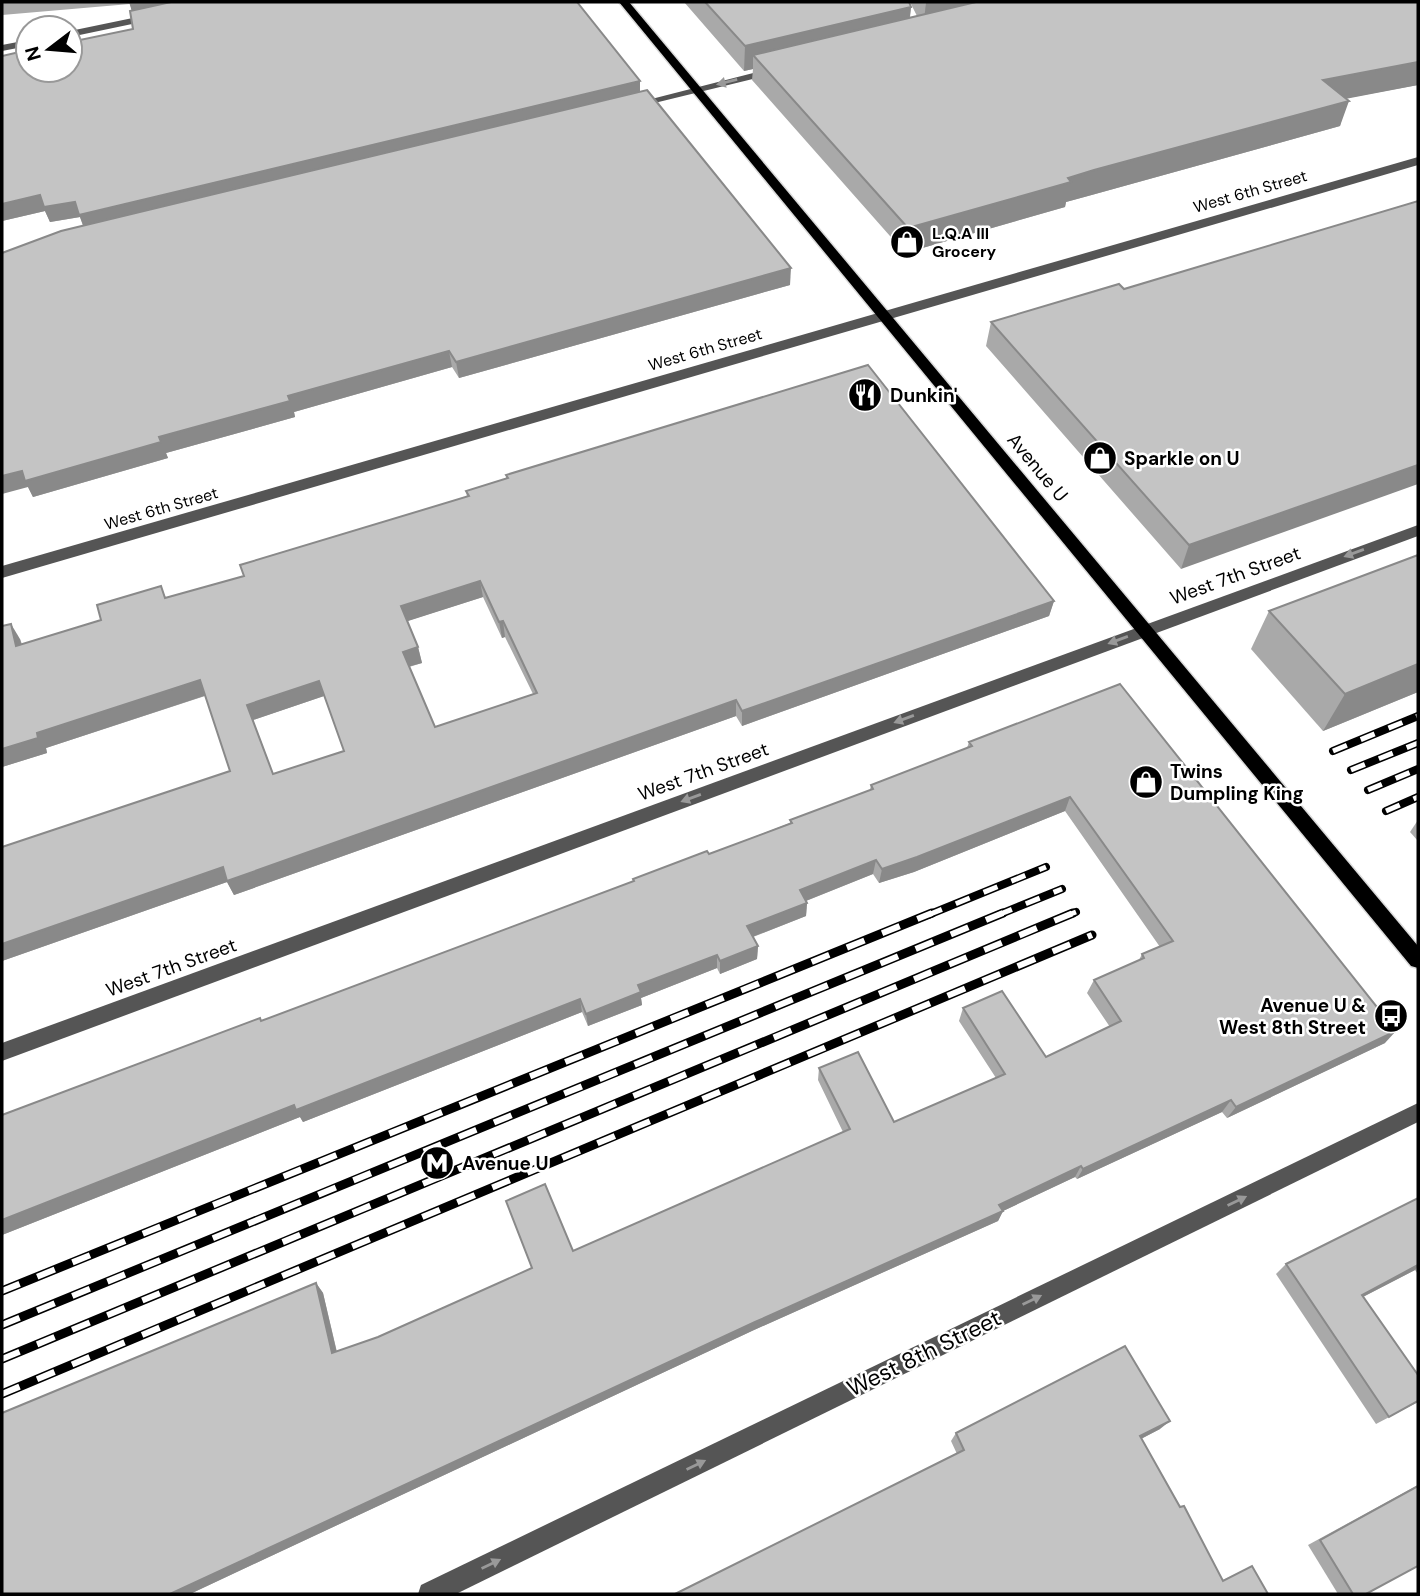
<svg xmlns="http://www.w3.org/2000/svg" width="1420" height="1596" font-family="'DM Sans',sans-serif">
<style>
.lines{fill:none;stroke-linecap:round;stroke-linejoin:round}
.major-casing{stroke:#dbdbdb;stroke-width:3}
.minor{fill:#555;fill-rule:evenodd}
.major{fill:#000;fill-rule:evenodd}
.rail-far1-casing{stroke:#000;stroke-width:8}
.rail-casing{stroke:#000;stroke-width:9}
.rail-far1{stroke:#fff;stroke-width:5;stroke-dasharray:15;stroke-linecap:butt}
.rail{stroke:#fff;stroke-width:6;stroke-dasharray:19;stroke-linecap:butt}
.wall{fill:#a9a9a9;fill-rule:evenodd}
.shaded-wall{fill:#898989}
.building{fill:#c4c4c4;stroke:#898989;stroke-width:2;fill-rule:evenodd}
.oneway{fill:#999}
.labels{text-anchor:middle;stroke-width:5;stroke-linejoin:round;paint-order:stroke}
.far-street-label{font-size:16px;fill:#000;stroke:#fff}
.far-poi-label{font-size:16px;font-weight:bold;fill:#000;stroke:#fff;text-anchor:start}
.poi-label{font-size:19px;font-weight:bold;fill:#000;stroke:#fff;text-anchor:start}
.street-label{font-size:19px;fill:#000;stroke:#fff}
.near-street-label{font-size:23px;fill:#000;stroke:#fff}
</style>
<rect width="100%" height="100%" fill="#fff"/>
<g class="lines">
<!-- major casing -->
<g class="major-casing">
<polygon id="major" points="619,2 629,2 1418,946 1418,968 1411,966"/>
</g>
<!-- minor -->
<g class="minor">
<polygon points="152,14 157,17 156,19 70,37 70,31"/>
<polygon points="28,40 28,46 2,51 2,45"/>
<polygon points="773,68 779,71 777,73 634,108 628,105"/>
<polygon points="1418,157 1418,165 2,578 2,566"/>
<polygon points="1418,525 1418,536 2,1061 2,1043"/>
<polygon points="1418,1103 1418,1122 456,1594 418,1594 421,1585"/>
</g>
<!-- major -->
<use href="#major" class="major"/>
<!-- rail-far1 casing -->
<g class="rail-far1-casing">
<g id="rail-far1">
<polyline points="1333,751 1418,716"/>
<polyline points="1351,770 1418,743"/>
<polyline points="1368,790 1418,769"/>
<polyline points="1386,811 1418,797"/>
<polyline points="928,915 1046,867"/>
<polyline points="998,915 1062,889"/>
<polyline points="1068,915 1076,912"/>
</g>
</g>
<!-- rail casing -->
<g class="rail-casing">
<g id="rail">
<polyline points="2,1291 932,913"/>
<polyline points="2,1325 1003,913"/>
<polyline points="2,1359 1073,913"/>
<polyline points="2,1394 1092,935"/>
</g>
</g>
<!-- rail-far1 -->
<use href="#rail-far1" class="rail-far1"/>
<!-- rail -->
<use href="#rail" class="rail"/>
</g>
<!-- wall -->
<g class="wall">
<polygon points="2,2 577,2 640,91 790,285 459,378 452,367 294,412 295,417 166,453 168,458 33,497 28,487 83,226 80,217 50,222 45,211 2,221 2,56 133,29 132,10 130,4 2,15"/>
<polygon points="684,2 909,2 911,7 910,18 917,16 910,2 1418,2 1418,85 1347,98 1340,126 1088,196 1066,202 1065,207 905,253 752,80 753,69 744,71"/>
<polygon points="1418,201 1181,569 986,346 991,322 1124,289"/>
<path d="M506,475L1054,601L1049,616L742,726L736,716L234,895L227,882L2,961V847L230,771L205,696L46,748L47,753L2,767L20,639L22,644L101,620L167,598L244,576L467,497L466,491L506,479ZM483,597L502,638L505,637L533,694L435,727L409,667L422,663L418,647L407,621ZM324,696L344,751L273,774L253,720Z"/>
<polygon points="1418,555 1418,692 1323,731 1251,649 1269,611"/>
<polygon points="1120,684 1385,1043 1227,1118 1222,1112 1077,1179 1075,1177 1003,1211 998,1221 754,1330 190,1594 2,1594 316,1283 323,1293 337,1352 378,1337 532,1268 510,1211 573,1251 843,1132 818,1080 819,1068 894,1122 996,1078 959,1021 963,1008 1046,1057 1110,1027 1087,993 1094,980 1139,960 1142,954 1160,947 1065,811 914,872 879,883 873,874 806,901 807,903 806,916 753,937 758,946 757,959 720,974 717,968 641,998 642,1005 588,1026 582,1012 303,1122 300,1117 2,1235 2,1115 260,1018 262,1021 633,882 633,879 709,854 790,823 790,820 870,790 871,785 967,748 969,742"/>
<polygon points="1418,820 1418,841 1410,832"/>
<polygon points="1418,1198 1418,1274 1415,1270 1363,1297 1418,1402 1376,1424 1276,1274 1286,1264"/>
<polygon points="1160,1429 1141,1439 1223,1580 1252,1566 1268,1594 675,1594 957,1454 951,1441 956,1433"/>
<polygon points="1418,1485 1418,1566 1366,1594 1338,1594 1308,1545"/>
</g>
<!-- shaded-wall -->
<g class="shaded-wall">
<polygon points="129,2 199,2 133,15"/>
<polygon points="934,2 1033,2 923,28 926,3"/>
<polygon points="911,7 908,31 753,55 753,69 744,71 745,46"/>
<polygon points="1418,62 1418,85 1314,105 1323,80"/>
<polygon points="640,81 640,96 85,230 80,217 50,222 45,211 2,221 2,204 40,195"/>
<polygon points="1349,101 1340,126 1088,196 1066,202 1065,207 905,253 908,228 1094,170"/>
<polygon points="791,268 790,285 459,378 456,362"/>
<polygon points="449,351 452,367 294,412 295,417 166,453 168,458 33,497 28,487 2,494 2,476 159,437 288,396"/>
<polygon points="1418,465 1418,484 1181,569 1189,545"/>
<polygon points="480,581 483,597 405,622 401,606"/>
<polygon points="1054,601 1049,616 742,726 742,711"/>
<polygon points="503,621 505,637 502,638 499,622"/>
<polygon points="11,624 20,639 25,661 16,646"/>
<polygon points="418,647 422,663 407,667 403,652"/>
<polygon points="1418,664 1418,692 1323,731 1345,694"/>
<polygon points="200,680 207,695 46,748 47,753 2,767 2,749 37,733"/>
<polygon points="319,681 324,696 253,720 279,789 247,705"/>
<polygon points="736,700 736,716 234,895 227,882 2,961 2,944 223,867"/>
<polygon points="1070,797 1065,811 914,872 879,883 882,869"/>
<polygon points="876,860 873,874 798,904 800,890"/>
<polygon points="807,903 806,916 747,939 747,926"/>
<polygon points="758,946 757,959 720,974 720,961"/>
<polygon points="717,955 717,968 641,998 642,1005 588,1026 586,1014 638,985"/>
<polygon points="580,999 582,1012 303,1122 300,1117 2,1235 2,1220 294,1105"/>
<polygon points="1396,1031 1385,1043 1227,1118 1236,1107"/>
<polygon points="1231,1100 1222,1112 1077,1179 1083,1169"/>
<polygon points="1081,1166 1075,1177 1003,1211 998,1221 754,1330 190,1594 170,1594"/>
<polygon points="1418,1265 1418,1267 1415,1270 1351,1303 1362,1295"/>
<polygon points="316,1283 323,1293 339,1362 332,1353"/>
<polygon points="1170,1421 1160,1429 1131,1444 1140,1436"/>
</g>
<!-- building -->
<g class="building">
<polygon points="171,2 577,2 640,81 79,215 75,202 44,207 40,195 2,204 2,56 28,50 28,70 70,70 70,42 133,29 130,11"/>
<polygon points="705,2 909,2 911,7 745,46"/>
<polygon points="976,2 1418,2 1418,62 1323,80 1349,101 1094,170 1068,178 1071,182 908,228 753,55"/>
<polygon points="647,90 791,268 456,362 449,351 288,396 290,401 159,437 161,442 25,481 22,471 2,476 2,253 61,231"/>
<polygon points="1418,201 1418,465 1189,545 991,322 1119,284 1124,289"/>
<path d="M868,365L1054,601L742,711L736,700L227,881L223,867L2,944V847L230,771L200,680L37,733L38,738L2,749V626L11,624L16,646L101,620L97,605L161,586L165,598L244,576L240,565L469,496L466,491L508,478L506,475ZM480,581L499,622L503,621L537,693L435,727L403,652L418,647L401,606ZM319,681L344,751L273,774L247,705Z"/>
<polygon points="1418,555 1418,664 1345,694 1269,611"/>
<polygon points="1120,684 1396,1031 1236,1107 1231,1100 1083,1169 1081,1166 999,1205 1003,1211 755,1322 170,1594 2,1594 2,1413 316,1283 332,1353 378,1337 532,1268 506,1201 545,1184 573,1251 850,1129 819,1068 858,1052 894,1122 1005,1074 963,1008 1002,991 1046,1057 1121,1021 1094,980 1144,958 1142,954 1173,941 1070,797 917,857 882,869 876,860 800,890 807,903 747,926 758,946 720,961 717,955 638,985 641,992 586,1014 580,999 296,1110 294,1105 2,1220 2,1115 260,1018 261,1021 634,881 633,879 707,851 709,854 792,823 790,820 873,789 871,785 972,746 969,742"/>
<polygon points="1418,1198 1418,1265 1362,1295 1418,1375 1418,1401 1389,1417 1286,1264"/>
<polygon points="1125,1346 1170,1421 1140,1436 1180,1507 1184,1506 1223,1581 1252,1566 1268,1594 675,1594 964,1450 956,1433"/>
<polygon points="1418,1486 1418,1566 1366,1594 1353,1594 1320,1540"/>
</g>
<!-- one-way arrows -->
<defs><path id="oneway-solid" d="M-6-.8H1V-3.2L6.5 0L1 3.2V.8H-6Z" transform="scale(1.75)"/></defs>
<g class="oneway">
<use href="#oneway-solid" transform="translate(727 82) rotate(166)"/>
<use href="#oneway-solid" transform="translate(1354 553) rotate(160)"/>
<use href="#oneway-solid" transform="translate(1118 640) rotate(160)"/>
<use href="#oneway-solid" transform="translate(904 719) rotate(160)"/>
<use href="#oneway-solid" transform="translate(691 798) rotate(160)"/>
<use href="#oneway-solid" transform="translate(1237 1201) rotate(-26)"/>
<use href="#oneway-solid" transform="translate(1032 1300) rotate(-26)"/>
<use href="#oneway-solid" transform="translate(696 1465) rotate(-26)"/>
<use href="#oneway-solid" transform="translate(491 1564) rotate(-26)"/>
</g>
<!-- icons -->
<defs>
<g id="shop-disc" transform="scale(1.75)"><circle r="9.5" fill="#000" stroke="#fff"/><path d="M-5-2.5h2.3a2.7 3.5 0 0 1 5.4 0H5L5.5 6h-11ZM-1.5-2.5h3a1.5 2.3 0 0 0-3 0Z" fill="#fff"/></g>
<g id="restaurant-disc" transform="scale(1.75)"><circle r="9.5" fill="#000" stroke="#fff"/><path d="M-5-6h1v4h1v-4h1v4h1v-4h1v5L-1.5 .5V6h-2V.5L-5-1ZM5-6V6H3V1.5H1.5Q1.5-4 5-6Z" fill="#fff"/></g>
<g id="bus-disc" transform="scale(1.75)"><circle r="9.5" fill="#000" stroke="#fff"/><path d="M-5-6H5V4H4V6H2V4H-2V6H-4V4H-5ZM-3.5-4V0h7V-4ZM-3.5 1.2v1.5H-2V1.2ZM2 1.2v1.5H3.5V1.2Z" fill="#fff"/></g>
<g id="metro-disc" transform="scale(1.75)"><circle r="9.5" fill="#000" stroke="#fff"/><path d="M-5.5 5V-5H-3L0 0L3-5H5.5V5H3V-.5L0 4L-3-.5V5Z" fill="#fff"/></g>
</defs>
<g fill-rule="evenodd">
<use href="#shop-disc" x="907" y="242"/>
<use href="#restaurant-disc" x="865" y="395"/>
<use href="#shop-disc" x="1100" y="458"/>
<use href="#shop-disc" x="1146" y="782"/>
<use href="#bus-disc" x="1391" y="1016"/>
<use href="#metro-disc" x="437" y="1163"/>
</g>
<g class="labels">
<!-- far-street labels -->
<g class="far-street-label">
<text transform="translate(1250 191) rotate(-16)" y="6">West 6th Street</text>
<text transform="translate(705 349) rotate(-16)" y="6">West 6th Street</text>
<text transform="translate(161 508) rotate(-16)" y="6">West 6th Street</text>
</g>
<!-- far-poi labels -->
<g class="far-poi-label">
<text x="932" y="239">L.Q.A III<tspan x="932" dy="18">Grocery</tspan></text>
</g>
<!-- poi labels -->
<g class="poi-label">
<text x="890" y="402">Dunkin'</text>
<text x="1124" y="465">Sparkle on U</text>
<text x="1170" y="778">Twins<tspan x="1170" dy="22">Dumpling King</tspan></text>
<text x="1366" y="1012" text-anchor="end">Avenue U &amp;<tspan x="1366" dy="22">West 8th Street</tspan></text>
<text x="462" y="1170">Avenue U</text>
</g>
<!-- street labels -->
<g class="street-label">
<text transform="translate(1038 467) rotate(50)" y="7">Avenue U</text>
<text transform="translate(1235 575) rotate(-20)" y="7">West 7th Street</text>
<text transform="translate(703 771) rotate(-20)" y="7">West 7th Street</text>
<text transform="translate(171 967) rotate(-20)" y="7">West 7th Street</text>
</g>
<!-- near-street labels -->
<g class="near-street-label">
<text transform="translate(924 1353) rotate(-26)" y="8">West 8th Street</text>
</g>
</g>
<!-- border -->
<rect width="1420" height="1596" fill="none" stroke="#000000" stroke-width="7"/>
<!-- north arrow -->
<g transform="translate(49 49) rotate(254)"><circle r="33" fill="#ffffff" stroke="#999999" stroke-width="2"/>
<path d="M0-5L12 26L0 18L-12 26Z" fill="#000000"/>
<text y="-10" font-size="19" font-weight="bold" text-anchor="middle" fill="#000000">N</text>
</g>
</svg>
